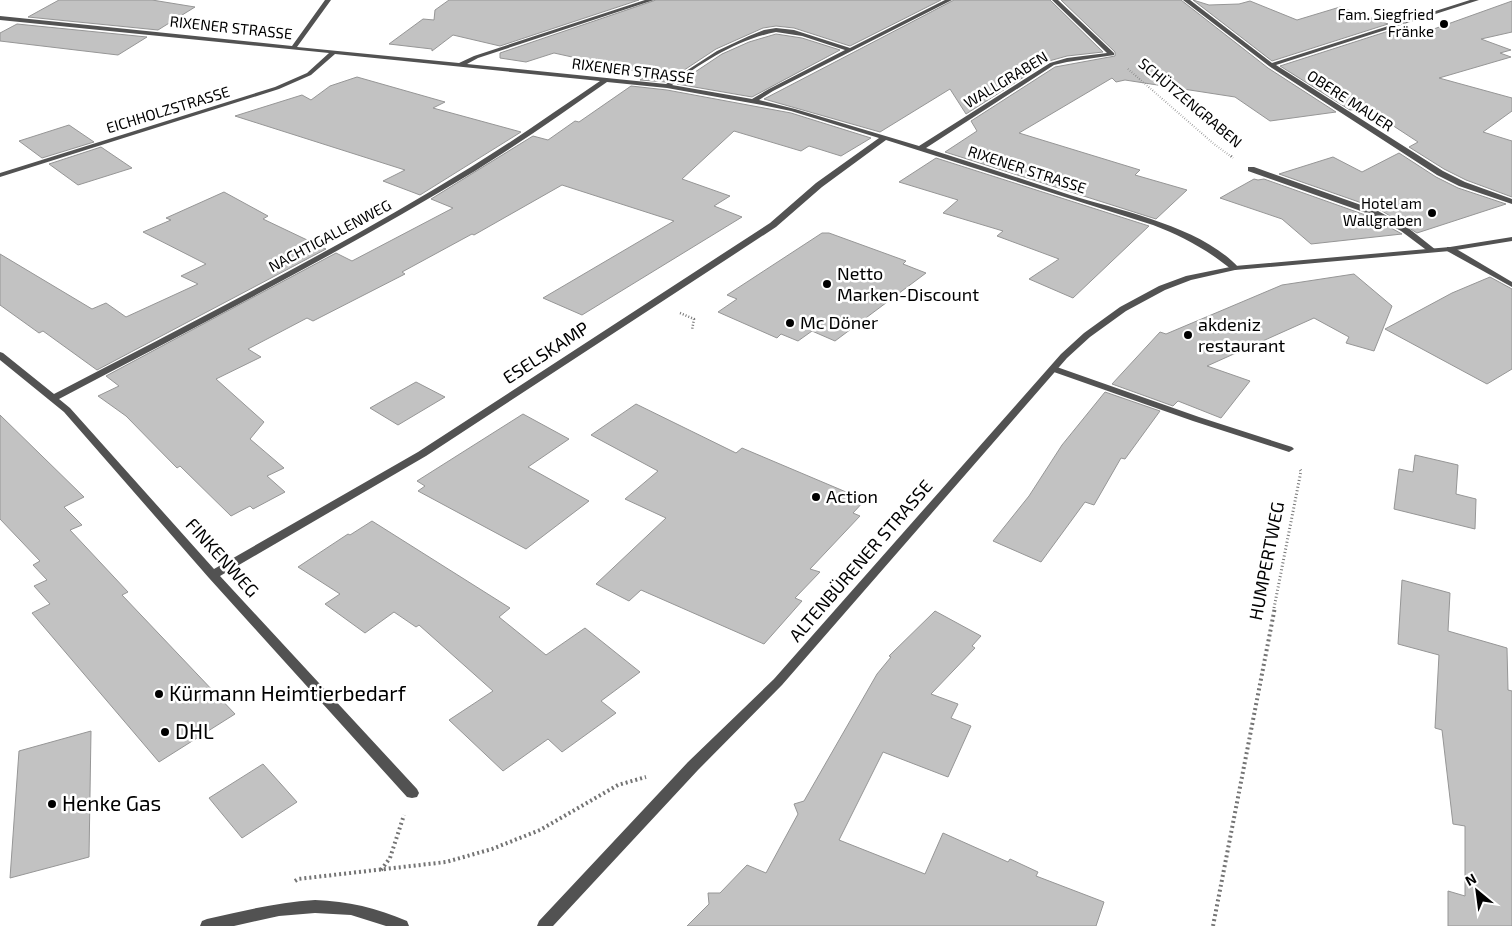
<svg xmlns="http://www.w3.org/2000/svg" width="1512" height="926" font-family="'Exo 2',sans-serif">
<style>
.building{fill:#c2c2c2;stroke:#969696}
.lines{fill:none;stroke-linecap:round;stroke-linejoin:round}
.path-far3{stroke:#747474;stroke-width:2;stroke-dasharray:0.5 2;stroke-linecap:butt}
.path-far2{stroke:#747474;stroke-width:2.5;stroke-dasharray:1 2;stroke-linecap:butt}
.path-far1{stroke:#747474;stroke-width:3;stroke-dasharray:1 2.5;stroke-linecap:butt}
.path{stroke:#747474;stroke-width:4;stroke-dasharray:2 3;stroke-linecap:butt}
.service{fill:#525252;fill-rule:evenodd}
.minor{fill:#525252;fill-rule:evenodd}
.tertiary{fill:#525252;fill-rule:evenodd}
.poi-dot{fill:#000;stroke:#fff;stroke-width:2}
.labels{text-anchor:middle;stroke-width:5;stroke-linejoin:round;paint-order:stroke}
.far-poi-label{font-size:15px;fill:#000;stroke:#fff;text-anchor:end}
.far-street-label{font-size:15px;fill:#000;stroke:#fff}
.poi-label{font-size:18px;fill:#000;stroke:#fff;text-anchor:start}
.street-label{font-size:18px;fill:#000;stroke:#fff}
.near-poi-label{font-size:21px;fill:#000;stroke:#fff;text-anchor:start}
</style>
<rect width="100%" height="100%" fill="#fff"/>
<!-- building -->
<g class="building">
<polygon points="59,0 152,0 195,7 158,30 28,17"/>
<polygon points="449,0 639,0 500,46 453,35 432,51 432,49 389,44 423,19 434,20 435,10"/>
<polygon points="656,0 941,0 850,46 794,28 776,26 763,28 716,49 666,82 640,80 649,74 554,53 526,62 500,58 500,53"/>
<polygon points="954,0 1050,0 1103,52 1067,56 1049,61 966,114 950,89 880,132 764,99"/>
<polygon points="1061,0 1181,0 1268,68 1336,112 1270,121 1235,97 1125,80 1116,82 1112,78 1019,133 1140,170 1135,175 1187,190 1156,219 945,152 977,131 971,121 1055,67 1115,56 1115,52"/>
<polygon points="1193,0 1209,5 1239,4 1250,1 1297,20 1340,7 1388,24 1272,61"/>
<polygon points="1512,1 1512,32 1481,39 1511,50 1500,53 1511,57 1439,78 1512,98 1512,111 1483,132 1512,141 1512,197 1466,180 1444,169 1409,147 1418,142 1366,108 1350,110 1280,66 1398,28 1417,35"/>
<polygon points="17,24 147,37 118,55 0,41 0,33"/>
<polygon points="776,34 802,38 840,50 752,97 677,84 722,54 749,42"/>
<polygon points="357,77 445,102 433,108 521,132 420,195 383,181 405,170 235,116 302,95 311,100 330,86"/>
<polygon points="631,86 667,90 791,113 871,138 841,156 809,146 801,151 734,131 682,179 730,196 714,206 742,217 582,315 543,298 674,221 562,185 474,235 472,234 402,272 405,274 313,321 307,318 248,349 261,357 216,379 264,422 250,439 284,468 267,476 285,492 253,509 250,506 231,516 180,466 177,468 126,416 98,396 119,386 106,376 336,253 352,261 453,208 431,199 533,136 548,140 575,121 579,122"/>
<polygon points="69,125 94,142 42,158 19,141"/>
<polygon points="101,147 132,168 78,185 49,164"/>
<polygon points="1399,153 1436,177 1458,188 1506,204 1417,233 1379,209 1279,174 1333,157 1362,172"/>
<polygon points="936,158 1149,226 1073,298 1029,279 1059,259 997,236 1003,231 943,213 958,200 899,182"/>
<polygon points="1254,179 1258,180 1264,179 1371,217 1402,234 1311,244 1282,219 1220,198"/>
<polygon points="224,192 268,216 263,219 326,249 97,370 43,331 39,333 0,305 0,254 92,309 106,303 126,317 198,284 181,276 206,264 143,232 171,220 166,218"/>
<polygon points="822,233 829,233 906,261 903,264 926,273 835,341 812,331 798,341 781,334 777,338 718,312 737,299 727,295"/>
<polygon points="1354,274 1392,306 1374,351 1346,343 1349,337 1314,318 1207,366 1250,381 1221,418 1178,401 1173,406 1112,384 1160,332 1166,334 1282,285"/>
<polygon points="1490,277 1512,289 1512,369 1487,384 1385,329 1452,293"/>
<polygon points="416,382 445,397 398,425 370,408"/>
<polygon points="1105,392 1160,411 1125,459 1121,458 1094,505 1085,502 1041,562 993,541 1029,496 1062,445"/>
<polygon points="636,404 736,453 742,448 865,500 853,513 860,516 810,569 820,572 795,598 802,601 764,644 641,590 629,601 596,584 666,518 625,499 658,471 591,435"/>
<polygon points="523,414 569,439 528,467 589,501 526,549 418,491 425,486 417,481"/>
<polygon points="0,415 84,497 64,507 82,525 70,530 128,592 122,595 235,714 159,762 32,613 50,604 34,586 47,580 33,565 40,561 0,519"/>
<polygon points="1415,455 1458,465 1456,494 1476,499 1475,529 1394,509 1399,469 1413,472"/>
<polygon points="372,521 510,608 499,617 546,655 585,628 640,672 601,701 616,713 562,752 548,739 503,771 449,720 493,691 419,625 416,627 394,612 365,633 325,604 340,594 298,567 348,534 350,535"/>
<polygon points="1402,580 1450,593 1448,631 1507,648 1508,690 1512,691 1512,926 1448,926 1448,891 1465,896 1465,826 1453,824 1442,730 1435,728 1439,655 1398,644"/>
<polygon points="935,611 981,636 972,646 975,648 931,694 958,704 951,718 971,726 948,777 883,752 839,840 925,874 943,833 1008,862 1010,859 1038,872 1036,876 1104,902 1096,926 687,926 709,904 708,893 720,893 747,865 766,873 798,814 794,804 804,801 877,674 891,657 889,656"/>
<polygon points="91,731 89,857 10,878 19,751"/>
<polygon points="263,764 297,802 242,838 209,798"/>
</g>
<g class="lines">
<!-- path-far3 -->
<polyline class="path-far3" points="1128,69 1214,144 1233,158"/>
<!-- path-far2 -->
<g class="path-far2">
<polyline points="1231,156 1233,158"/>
<polyline points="680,313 694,319 692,330"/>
</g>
<!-- path-far1 -->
<polyline class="path-far1" points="1274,608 1301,471 1299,468"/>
<!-- path -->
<g class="path">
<polyline points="381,870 390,858 404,815"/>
<polyline points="295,881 298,879 446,862 492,849 540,830 618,785 646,777"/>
<polyline points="1213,926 1275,607"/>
</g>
<!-- service -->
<polygon class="service" points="1248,167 1254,167 1378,211 1407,227 1436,250 1435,252 1429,252 1401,231 1372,215 1248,171"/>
<!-- minor -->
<g class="minor">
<path d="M325,0H331L297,47L459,63L474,56L645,0H654L478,58L467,64L666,84L717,51L749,36L764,30L776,28L794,30L850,48L945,0H952L773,91L759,100L795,109L919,146L1050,63L1067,58L1107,53L1052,0H1058L1114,53V55L1067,62L1054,65L926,148C974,163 1022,179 1070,195C1122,211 1202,227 1239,268L1235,270H1232C1208,250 1182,236 1153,225L886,140L822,187L776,227L426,456L220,576L417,789L419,793L417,797L412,798L407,797L209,578L64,412L0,360V352L3,353L54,394C194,321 336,250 471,167C515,140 557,110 600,81L335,54L311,75L279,89L0,177V173L275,87L307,73L329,53L0,20V16L292,46ZM776,32L802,36L845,50L769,89L752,99L672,85C702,62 739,39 776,32ZM607,82L667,88L762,105L791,111L879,138L816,183L770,223L418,452L214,569L70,408L59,399C199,325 340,253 475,171C520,143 564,112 607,82Z"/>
<polygon points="1183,0 1190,0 1272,63 1470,0 1479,0 1276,65 1443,171 1465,182 1512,199 1512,204 1459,186 1437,175 1269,66"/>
<polygon points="1447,247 1453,247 1512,282 1512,287 1447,251"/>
<polygon points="1054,366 1199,417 1292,447 1294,449 1289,452 1286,451 1193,421 1051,371 1049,369"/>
<path d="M315,900C348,901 377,908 407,921L409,926H386L351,915L315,913L279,916L234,926H200L202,921L207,919C243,911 278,902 315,900Z"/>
</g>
<!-- tertiary -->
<polygon class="tertiary" points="1512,237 1512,241 1450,251 1235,270 1191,280 1165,290 1126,311 1090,337 1067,358 782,685 698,770 553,926 537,926 539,921 688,762 774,679 1061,354 1084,333 1120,307 1159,286 1186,276 1235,266 1450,247"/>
</g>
<!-- markers -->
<g class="poi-dot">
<circle cx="1444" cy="24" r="5"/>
<circle cx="1432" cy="213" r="5"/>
<circle cx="827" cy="284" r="5"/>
<circle cx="790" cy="323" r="5"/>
<circle cx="1188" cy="335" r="5"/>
<circle cx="816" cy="497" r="5"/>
<circle cx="159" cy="694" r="5"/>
<circle cx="165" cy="732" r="5"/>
<circle cx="52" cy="804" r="5"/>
</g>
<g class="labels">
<!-- far-poi labels -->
<g class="far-poi-label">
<text x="1434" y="20">Fam. Siegfried<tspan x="1434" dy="17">Fränke</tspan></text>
<text x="1422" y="209">Hotel am<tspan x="1422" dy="17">Wallgraben</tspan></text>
</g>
<!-- far-street labels -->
<g class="far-street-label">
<text transform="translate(231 28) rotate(6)" y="5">RIXENER STRASSE</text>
<text transform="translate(633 71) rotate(7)" y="5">RIXENER STRASSE</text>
<text transform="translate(1006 80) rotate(-31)" y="5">WALLGRABEN</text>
<text transform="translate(1350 101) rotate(33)" y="5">OBERE MAUER</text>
<text transform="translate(1190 103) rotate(40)" y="5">SCHÜTZENGRABEN</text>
<text transform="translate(168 110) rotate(-17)" y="5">EICHHOLZSTRASSE</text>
<text transform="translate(1027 170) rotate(18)" y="5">RIXENER STRASSE</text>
<text transform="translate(330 236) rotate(-28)" y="5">NACHTIGALLENWEG</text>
</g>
<!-- poi labels -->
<g class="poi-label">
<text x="837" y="280">Netto<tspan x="837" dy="21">Marken-Discount</tspan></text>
<text x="800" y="329">Mc Döner</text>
<text x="1198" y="331">akdeniz<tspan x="1198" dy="21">restaurant</tspan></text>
<text x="826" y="503">Action</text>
</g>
<!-- street labels -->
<g class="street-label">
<text transform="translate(546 353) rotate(-33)" y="6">ESELSKAMP</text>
<text transform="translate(222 558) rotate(48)" y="6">FINKENWEG</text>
<text transform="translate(861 561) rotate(-49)" y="6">ALTENBÜRENER STRASSE</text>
<text transform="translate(1267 561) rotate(-79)" y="6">HUMPERTWEG</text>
</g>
<!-- near-poi labels -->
<g class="near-poi-label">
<text x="169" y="701">Kürmann Heimtierbedarf</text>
<text x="175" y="739">DHL</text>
<text x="62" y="811">Henke Gas</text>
</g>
</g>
<!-- north arrow -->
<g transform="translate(1477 891) rotate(331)" stroke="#ffffff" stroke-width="4" paint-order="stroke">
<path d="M0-4L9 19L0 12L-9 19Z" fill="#000000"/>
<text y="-8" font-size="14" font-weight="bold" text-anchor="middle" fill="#000000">N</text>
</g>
</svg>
